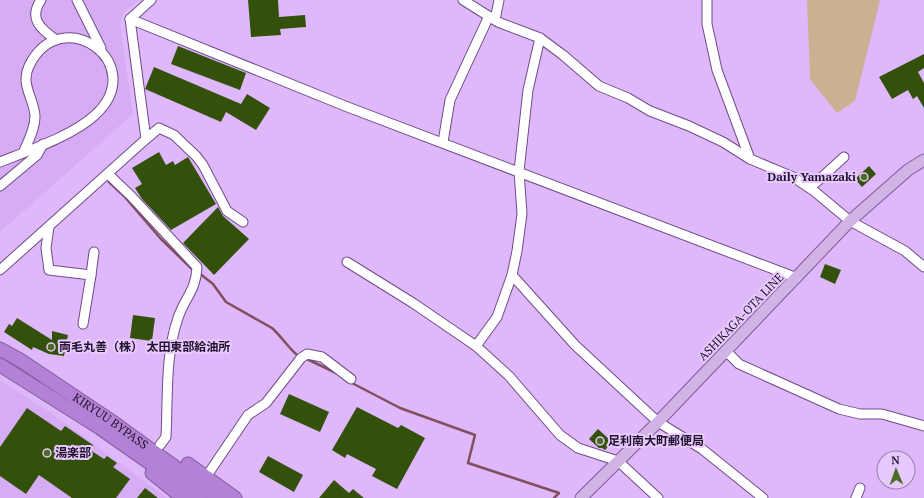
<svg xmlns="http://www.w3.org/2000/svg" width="924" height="498" font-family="'PT Serif','Noto Sans JP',serif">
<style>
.built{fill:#d6acf5}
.green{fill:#cbb091}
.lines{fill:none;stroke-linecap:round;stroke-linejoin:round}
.stream{stroke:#814f5e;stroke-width:2.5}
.building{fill:#34510b}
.minor-casing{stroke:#6f4c87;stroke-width:11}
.major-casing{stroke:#805a9a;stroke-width:13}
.highway-casing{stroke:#805a9a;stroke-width:15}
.minor{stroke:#fff;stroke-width:9}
.major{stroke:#d1b3e6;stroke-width:11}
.highway{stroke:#b381d5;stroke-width:13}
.poi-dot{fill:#4b6c23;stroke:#e7c9ff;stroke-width:1.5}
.labels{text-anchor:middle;stroke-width:4;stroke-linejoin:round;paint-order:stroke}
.poi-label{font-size:12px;font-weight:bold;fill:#22132c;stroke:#e7c9ff;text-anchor:start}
.street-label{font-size:12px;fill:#22132c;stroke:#e7c9ff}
</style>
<rect width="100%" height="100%" fill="#deb8fb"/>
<!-- built -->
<g class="built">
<polygon points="0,0 139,0 124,12 120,24 133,114 0,232"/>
<polygon points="0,380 54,415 167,498 0,498"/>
</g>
<!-- green -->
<polygon class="green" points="807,0 880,0 855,101 837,113 810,79"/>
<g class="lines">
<!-- stream -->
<g class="stream">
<polyline points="109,182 124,196 161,239 193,270"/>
<path d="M199,273L213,284L226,302L272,328C281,336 287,346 296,354"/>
<polyline points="307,359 336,373"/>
<polyline points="350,382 400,408 475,435 468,463 559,493 554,498"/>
</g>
</g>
<!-- building -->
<g class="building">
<polygon points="248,0 278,0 279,17 305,15 306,27 280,29 281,35 251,37"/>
<polygon points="178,46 246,73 240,90 171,64"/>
<polygon points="924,54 924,68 918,72 924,83 924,108 917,96 913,99 908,90 892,99 879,77"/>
<polygon points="154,67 241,104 247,94 270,108 256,130 226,112 221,122 145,89"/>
<polygon points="159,152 166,165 173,161 175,165 188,157 216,204 171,230 142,199 135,188 142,184 132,168"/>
<polygon points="869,166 876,174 862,187 855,179"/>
<polygon points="218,207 223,216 249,239 214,275 183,243"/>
<polygon points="825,264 841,270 835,284 820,277"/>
<polygon points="133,315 155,318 152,341 130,338"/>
<polygon points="17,318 52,340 52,331 68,335 64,356 49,354 33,347 32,350 4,332 9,324 12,326"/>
<polygon points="289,394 329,412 320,432 280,414"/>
<polygon points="357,407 398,428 401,425 425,438 397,489 372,476 376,469 347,454 345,458 332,450"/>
<polygon points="27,408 61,431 65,426 93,445 90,450 104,459 107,456 117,463 113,467 130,479 116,498 72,498 39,475 26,494 0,476 0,447"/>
<polygon points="598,429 612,442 605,450 602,448 599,448 589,439"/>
<polygon points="268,456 303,475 294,492 259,472"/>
<polygon points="334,480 349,493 353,489 364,498 319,498"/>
<polygon points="145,488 158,498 137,498"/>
</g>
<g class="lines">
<!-- minor casing -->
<g class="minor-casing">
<g id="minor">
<path d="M41,0C28,19 41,29 56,40"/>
<polyline points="77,0 101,48"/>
<polyline points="463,0 498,22 540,38 563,55 599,86 628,98 650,111 689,126 723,142 750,159 793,177 814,191 850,221 905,251 924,267"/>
<polyline points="707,0 707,24 717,70 750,159"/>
<polyline points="130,19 345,106 797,278"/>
<polyline points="495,20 499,0"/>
<polyline points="146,139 159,128 174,135 196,156 203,165 227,211 243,222"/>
<polyline points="443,142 450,100 489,16"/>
<path d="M0,162C28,151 74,135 95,115C151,64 61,0 29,66C20,85 34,98 35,116C35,129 28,142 23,153"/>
<path d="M108,174L131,196L197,267C196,291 185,297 178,318C165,355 168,398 166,437L160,445"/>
<polyline points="0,186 37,155 43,144"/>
<polyline points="810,188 844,157"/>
<polyline points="49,227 46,248 49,270 91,275 83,324"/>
<polyline points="347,262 413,303 476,346 509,376 560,435 578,448 618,461 658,498"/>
<polyline points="0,270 146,139 130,19 151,0"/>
<polyline points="91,275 94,252"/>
<polyline points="512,275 575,345 658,422 702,449 763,498"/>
<polyline points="476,346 497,317 512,275 517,251 522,214 519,171 528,90 540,38"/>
<polyline points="726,351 739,364 839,409 860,414 882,414 924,426"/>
<polyline points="206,477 248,415 266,403 301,358 307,354 322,357 351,379"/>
<polyline points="856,498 860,488"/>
</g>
</g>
<!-- major casing -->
<g class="major-casing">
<polyline id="major" points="581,498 658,422 850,221 908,170 924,160"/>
</g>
<!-- highway casing -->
<g class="highway-casing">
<g id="highway">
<path id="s1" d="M0,349L20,360L114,423L218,498"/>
<polyline points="0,365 100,428 200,498"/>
<polyline points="188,464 235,498"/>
<polyline points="152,473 183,498"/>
</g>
</g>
<!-- minor -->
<use href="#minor" class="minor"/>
<!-- major -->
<use href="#major" class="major"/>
<!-- highway -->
<use href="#highway" class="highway"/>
</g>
<!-- markers -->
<g class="poi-dot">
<circle cx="864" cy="177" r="4"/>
<circle cx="51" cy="347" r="4"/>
<circle cx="600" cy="441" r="4"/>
<circle cx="47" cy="453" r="4"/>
</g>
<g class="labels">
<!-- poi labels -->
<g class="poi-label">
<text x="856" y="181" text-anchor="end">Daily Yamazaki</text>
<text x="59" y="351">両毛丸善（株） 太田東部給油所</text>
<text x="608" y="445">足利南大町郵便局</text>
<text x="55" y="457">湯楽部</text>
</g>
<!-- street labels -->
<g class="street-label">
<text transform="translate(741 317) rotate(-46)" y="4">ASHIKAGA-OTA LINE</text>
<text dy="4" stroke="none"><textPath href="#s1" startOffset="132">KIRYUU BYPASS</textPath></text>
</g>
</g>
<!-- north arrow -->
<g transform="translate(896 470) rotate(358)"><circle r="19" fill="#e7c9ff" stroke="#9880ab"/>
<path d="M0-3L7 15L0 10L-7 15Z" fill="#4b6c23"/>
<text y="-6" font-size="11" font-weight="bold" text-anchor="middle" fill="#22132c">N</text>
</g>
</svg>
